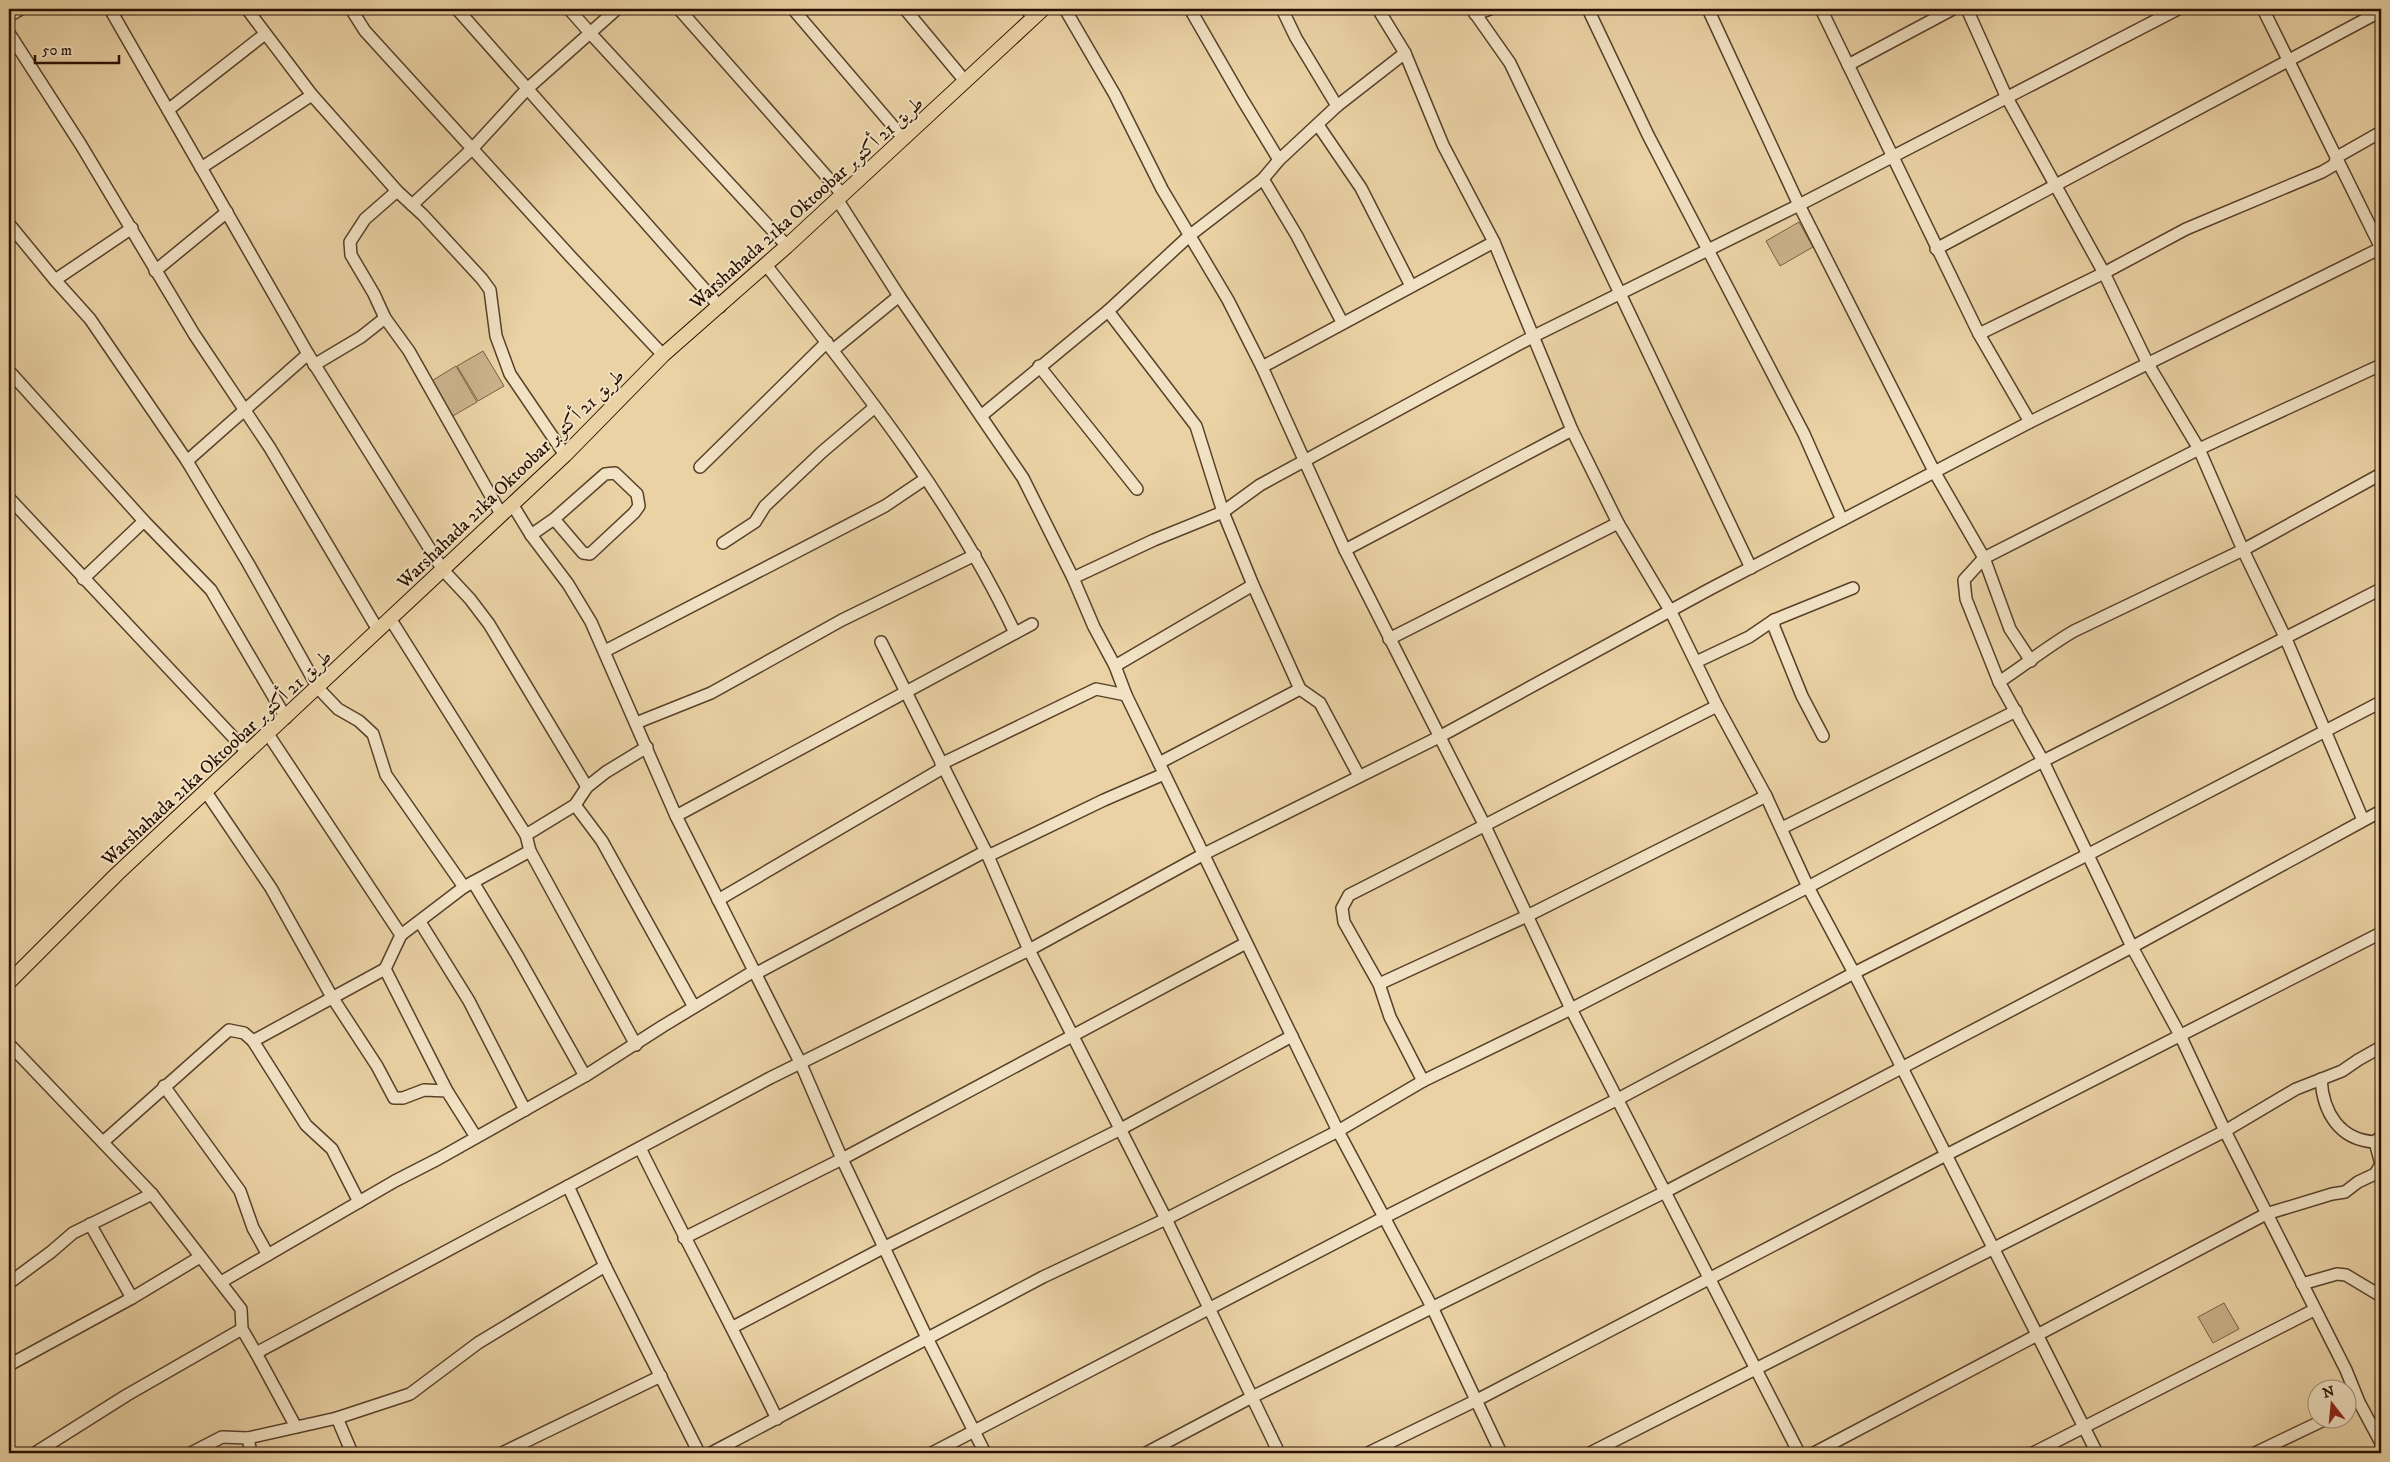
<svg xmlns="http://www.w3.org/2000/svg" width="2390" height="1462" font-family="'IM FELL DW Pica',Amiri,serif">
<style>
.green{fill:#c9b189;stroke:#786044}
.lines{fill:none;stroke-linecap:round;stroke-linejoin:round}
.minor-casing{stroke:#584029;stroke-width:14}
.major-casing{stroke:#280f00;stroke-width:16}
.minor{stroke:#f1e2c4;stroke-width:11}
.major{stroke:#ead2a5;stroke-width:14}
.labels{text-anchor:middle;stroke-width:4;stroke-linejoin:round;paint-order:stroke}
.street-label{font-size:19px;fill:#280f00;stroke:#f1e2c4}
</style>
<rect width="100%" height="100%" fill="#ead2a5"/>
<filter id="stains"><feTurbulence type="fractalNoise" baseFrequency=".004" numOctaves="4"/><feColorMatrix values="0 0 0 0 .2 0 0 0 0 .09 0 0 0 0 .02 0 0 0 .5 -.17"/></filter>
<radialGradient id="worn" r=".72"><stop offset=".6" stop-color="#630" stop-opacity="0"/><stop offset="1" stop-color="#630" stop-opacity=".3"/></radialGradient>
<!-- green -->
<g class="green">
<polygon points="1799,222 1813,247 1780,266 1766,241"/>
<polygon points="483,351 504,386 478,401 457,366"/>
<polygon points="456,366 477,402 451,417 430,382"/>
<polygon points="2224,1303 2239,1329 2213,1343 2198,1317"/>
</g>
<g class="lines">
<!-- minor casing -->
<g class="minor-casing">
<g id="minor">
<polyline points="110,9 308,354 443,570 470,599 489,624 587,787"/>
<polyline points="247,9 312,95 397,191 423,215 482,279 490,290 496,336 510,374 565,455"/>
<polyline points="351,9 365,31 571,257 663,355"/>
<polyline points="457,9 720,307"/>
<polyline points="569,9 591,34 787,246"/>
<polyline points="679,9 842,194"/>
<polyline points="793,9 904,139"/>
<polyline points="905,9 965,81"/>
<polyline points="1026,9 1033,17"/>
<polyline points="1065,9 1115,95 1162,189 1228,300 1262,367 1345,550 1485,826 1571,1009 1799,1453"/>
<polyline points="1190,9 1242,99 1279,160"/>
<polyline points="1282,9 1296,38 1337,106"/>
<polyline points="1378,9 1405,53 1443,145 1494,242 1572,430 1618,523 1671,612 1717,706 1766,796 1808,887 1854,973 2097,1453"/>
<polyline points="1472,9 1510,63 1751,568"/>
<polyline points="1588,9 1648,135 1804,434 1842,520"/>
<polyline points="1708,9 1799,205 1935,473 1984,558 2010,629 2031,661"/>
<polyline points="1821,9 1979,334 2030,422"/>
<polyline points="1967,9 2006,96 2104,273 2148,364 2199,449 2243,550 2286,639 2363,820"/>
<polyline points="1475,14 1490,9"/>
<polyline points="9,16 21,9"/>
<polyline points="9,33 81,145 194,334 270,448 378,630"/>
<polyline points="1848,65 1953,9"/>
<polyline points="168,110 265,34"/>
<polyline points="1318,125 1361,188 1411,286"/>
<polyline points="201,168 312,95"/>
<polyline points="1263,179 1297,236 1342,322"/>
<polyline points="397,191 365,219 350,242 351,255 374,294 385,318 409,351 501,514"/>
<polyline points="837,199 899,296 1023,478 1073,578 1094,627 1115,666 1126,695 1338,1131 1432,1307 1501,1453"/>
<polyline points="412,205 472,149 527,89 617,9"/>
<polyline points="9,224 55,280 90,319 187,461 248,563 318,688 338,709 359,721 373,734 386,775 464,887"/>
<polyline points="1936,249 2381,11"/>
<path d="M766,265C857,381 952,499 1015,633"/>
<polyline points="155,271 227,212"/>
<polyline points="55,280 132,228"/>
<polyline points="1108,311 1196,426 1223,512 1253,585 1300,689 1320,703 1359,776"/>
<polyline points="1979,334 2104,273 2186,229 2322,172 2334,165 2337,157 2381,132"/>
<polyline points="833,350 899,296"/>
<polyline points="314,365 361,337 385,318"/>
<polyline points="2381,365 2199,449 1984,558 1964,580 1966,599 1999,682 2043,761 2132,947 2180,1035 2225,1131 2346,1370 2359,1402 2381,1443"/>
<polyline points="1039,366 1137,489"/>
<polyline points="1262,367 1494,242"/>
<polyline points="9,371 144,521 211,590 286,718"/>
<polyline points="981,416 1108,311 1189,236 1263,179 1279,160 1337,106 1405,53"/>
<polyline points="187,461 308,354"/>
<polyline points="700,467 827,342"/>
<polyline points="9,498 248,753"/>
<polyline points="512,504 531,535 568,584 591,622 676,816 800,1062 842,1159 927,1338 985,1453"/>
<polyline points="531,535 554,519 605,474 615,473 637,494 639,506 634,513 590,554 583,553 554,519"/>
<polyline points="723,543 755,522 765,506 822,452 875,407"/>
<polyline points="1345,550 1572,430"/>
<polyline points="1073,578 1154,540 1223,512 1260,485 1534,336 1799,205 2178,9"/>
<polyline points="83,579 144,521"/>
<polyline points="391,620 526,835 530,851 636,1045"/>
<polyline points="1774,620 1774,627 1802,696 1823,736"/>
<polyline points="1389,639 1618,523"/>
<polyline points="881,642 988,856 1029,950 1166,1219 1279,1453"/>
<polyline points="605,651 885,506 925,479"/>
<polyline points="1696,662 1749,637 1774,620 1853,588"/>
<polyline points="1115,666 1253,585"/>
<path d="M1999,682C2025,665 2048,646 2074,631L2243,550L2381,474"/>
<polyline points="636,723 711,693 842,620 975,555"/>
<polyline points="268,734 401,935 464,887 530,851"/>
<polyline points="1159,763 1300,689"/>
<polyline points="941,764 1096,689 1126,695"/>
<polyline points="206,792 271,888 332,997 377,1066 394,1098 403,1098 424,1090 447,1091 476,1137"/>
<polyline points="575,805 602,841 694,1007"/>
<polyline points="676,816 1032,624"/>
<polyline points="1782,828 2016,711"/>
<polyline points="526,835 575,805 587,787 606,772 647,747"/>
<polyline points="988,856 1104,800 1164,774"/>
<polyline points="473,882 517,955 585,1076"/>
<polyline points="718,900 943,768"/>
<polyline points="420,922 469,1001 525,1110"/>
<polyline points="385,969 447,1091"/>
<polyline points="755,974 986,851"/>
<polyline points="1379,984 1527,916 1766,796"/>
<polyline points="253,1041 306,1125 332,1149 359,1202"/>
<polyline points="9,1044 152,1194 241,1309 242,1329 256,1353 770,1078 1029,950 1204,854 1439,737 1710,589 2030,422 2381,248 2263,9"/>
<path d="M2321,1079C2323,1112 2339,1140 2375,1142L2381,1136"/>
<path d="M1423,1081L1390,1017L1379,984L1344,922L1342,908L1349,895C1472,833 1593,768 1717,706"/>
<polyline points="164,1086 240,1191 253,1228 268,1255"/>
<polyline points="103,1142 229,1030 244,1033 253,1041 385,969 401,935"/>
<path d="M640,1148C685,1239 733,1328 777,1419"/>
<polyline points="568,1186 605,1266 699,1453"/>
<polyline points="90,1224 132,1298"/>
<polyline points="684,1238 842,1159 1246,943"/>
<polyline points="221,1282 395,1181 438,1159 585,1076 663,1026 754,971"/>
<polyline points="9,1283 51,1252 73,1233 152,1194"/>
<polyline points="2302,1284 2337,1274 2346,1275 2381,1296"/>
<polyline points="733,1327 885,1247 1119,1130 1292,1036"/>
<polyline points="256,1353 296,1427"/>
<polyline points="9,1365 132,1298 200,1257"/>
<polyline points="337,1418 352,1453"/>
<polyline points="248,1438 251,1453"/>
<polyline points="35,1453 127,1395 242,1329"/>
<polyline points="191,1453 222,1437 248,1438 337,1418 410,1394 478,1343 605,1266"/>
<polyline points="502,1453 661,1376"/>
<polyline points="711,1453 1043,1277 1166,1219 1338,1131 1423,1081 1571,1009 1808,887 2043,761 2381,589"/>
<polyline points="932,1453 1383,1218 1618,1099 1854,973 2089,854 2381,702"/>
<polyline points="1146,1453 1252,1397 1665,1192 2132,947 2381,811"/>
<polyline points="1368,1453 1477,1400 1946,1155 2381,933"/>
<polyline points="1590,1453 2225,1131 2296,1089 2342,1071 2358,1060 2381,1047"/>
<polyline points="1814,1453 2266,1214 2332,1194 2345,1192 2358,1182 2375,1174 2381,1164 2375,1142"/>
<polyline points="2033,1453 2314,1310"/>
<polyline points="2255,1453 2324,1420"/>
</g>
</g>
<!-- major casing -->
<g class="major-casing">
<polyline id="major" points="9,982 117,874 565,455 663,355 787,246 1043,9"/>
</g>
<!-- minor -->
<use href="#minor" class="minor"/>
<!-- major -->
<use href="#major" class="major"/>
</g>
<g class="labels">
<!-- street labels -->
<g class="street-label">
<text transform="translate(806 202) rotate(-42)" y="7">Warshahada 21ka Oktoobar طريق 21 أكتوبر</text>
<text transform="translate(510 478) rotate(-44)" y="7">Warshahada 21ka Oktoobar طريق 21 أكتوبر</text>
<text transform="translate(216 757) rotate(-43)" y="7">Warshahada 21ka Oktoobar طريق 21 أكتوبر</text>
</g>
</g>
<!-- margin -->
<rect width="2390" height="1462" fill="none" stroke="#ead2a5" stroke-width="30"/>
<rect x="10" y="10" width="2370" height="1442" fill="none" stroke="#280f00" stroke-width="2.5"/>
<rect x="15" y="15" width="2360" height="1432" fill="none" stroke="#280f00"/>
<!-- north arrow -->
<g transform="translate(2332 1404) rotate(344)"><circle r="24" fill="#f1e2c4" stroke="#a18e76"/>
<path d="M0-4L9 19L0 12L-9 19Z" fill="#8f2418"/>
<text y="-8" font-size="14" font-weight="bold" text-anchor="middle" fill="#280f00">N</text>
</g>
<!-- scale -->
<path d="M35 55v8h84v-8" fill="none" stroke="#280f00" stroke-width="2.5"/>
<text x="42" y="55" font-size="15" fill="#280f00" stroke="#f1e2c4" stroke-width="4" paint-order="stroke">50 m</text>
<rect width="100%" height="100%" filter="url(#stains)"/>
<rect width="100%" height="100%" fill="url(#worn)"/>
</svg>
